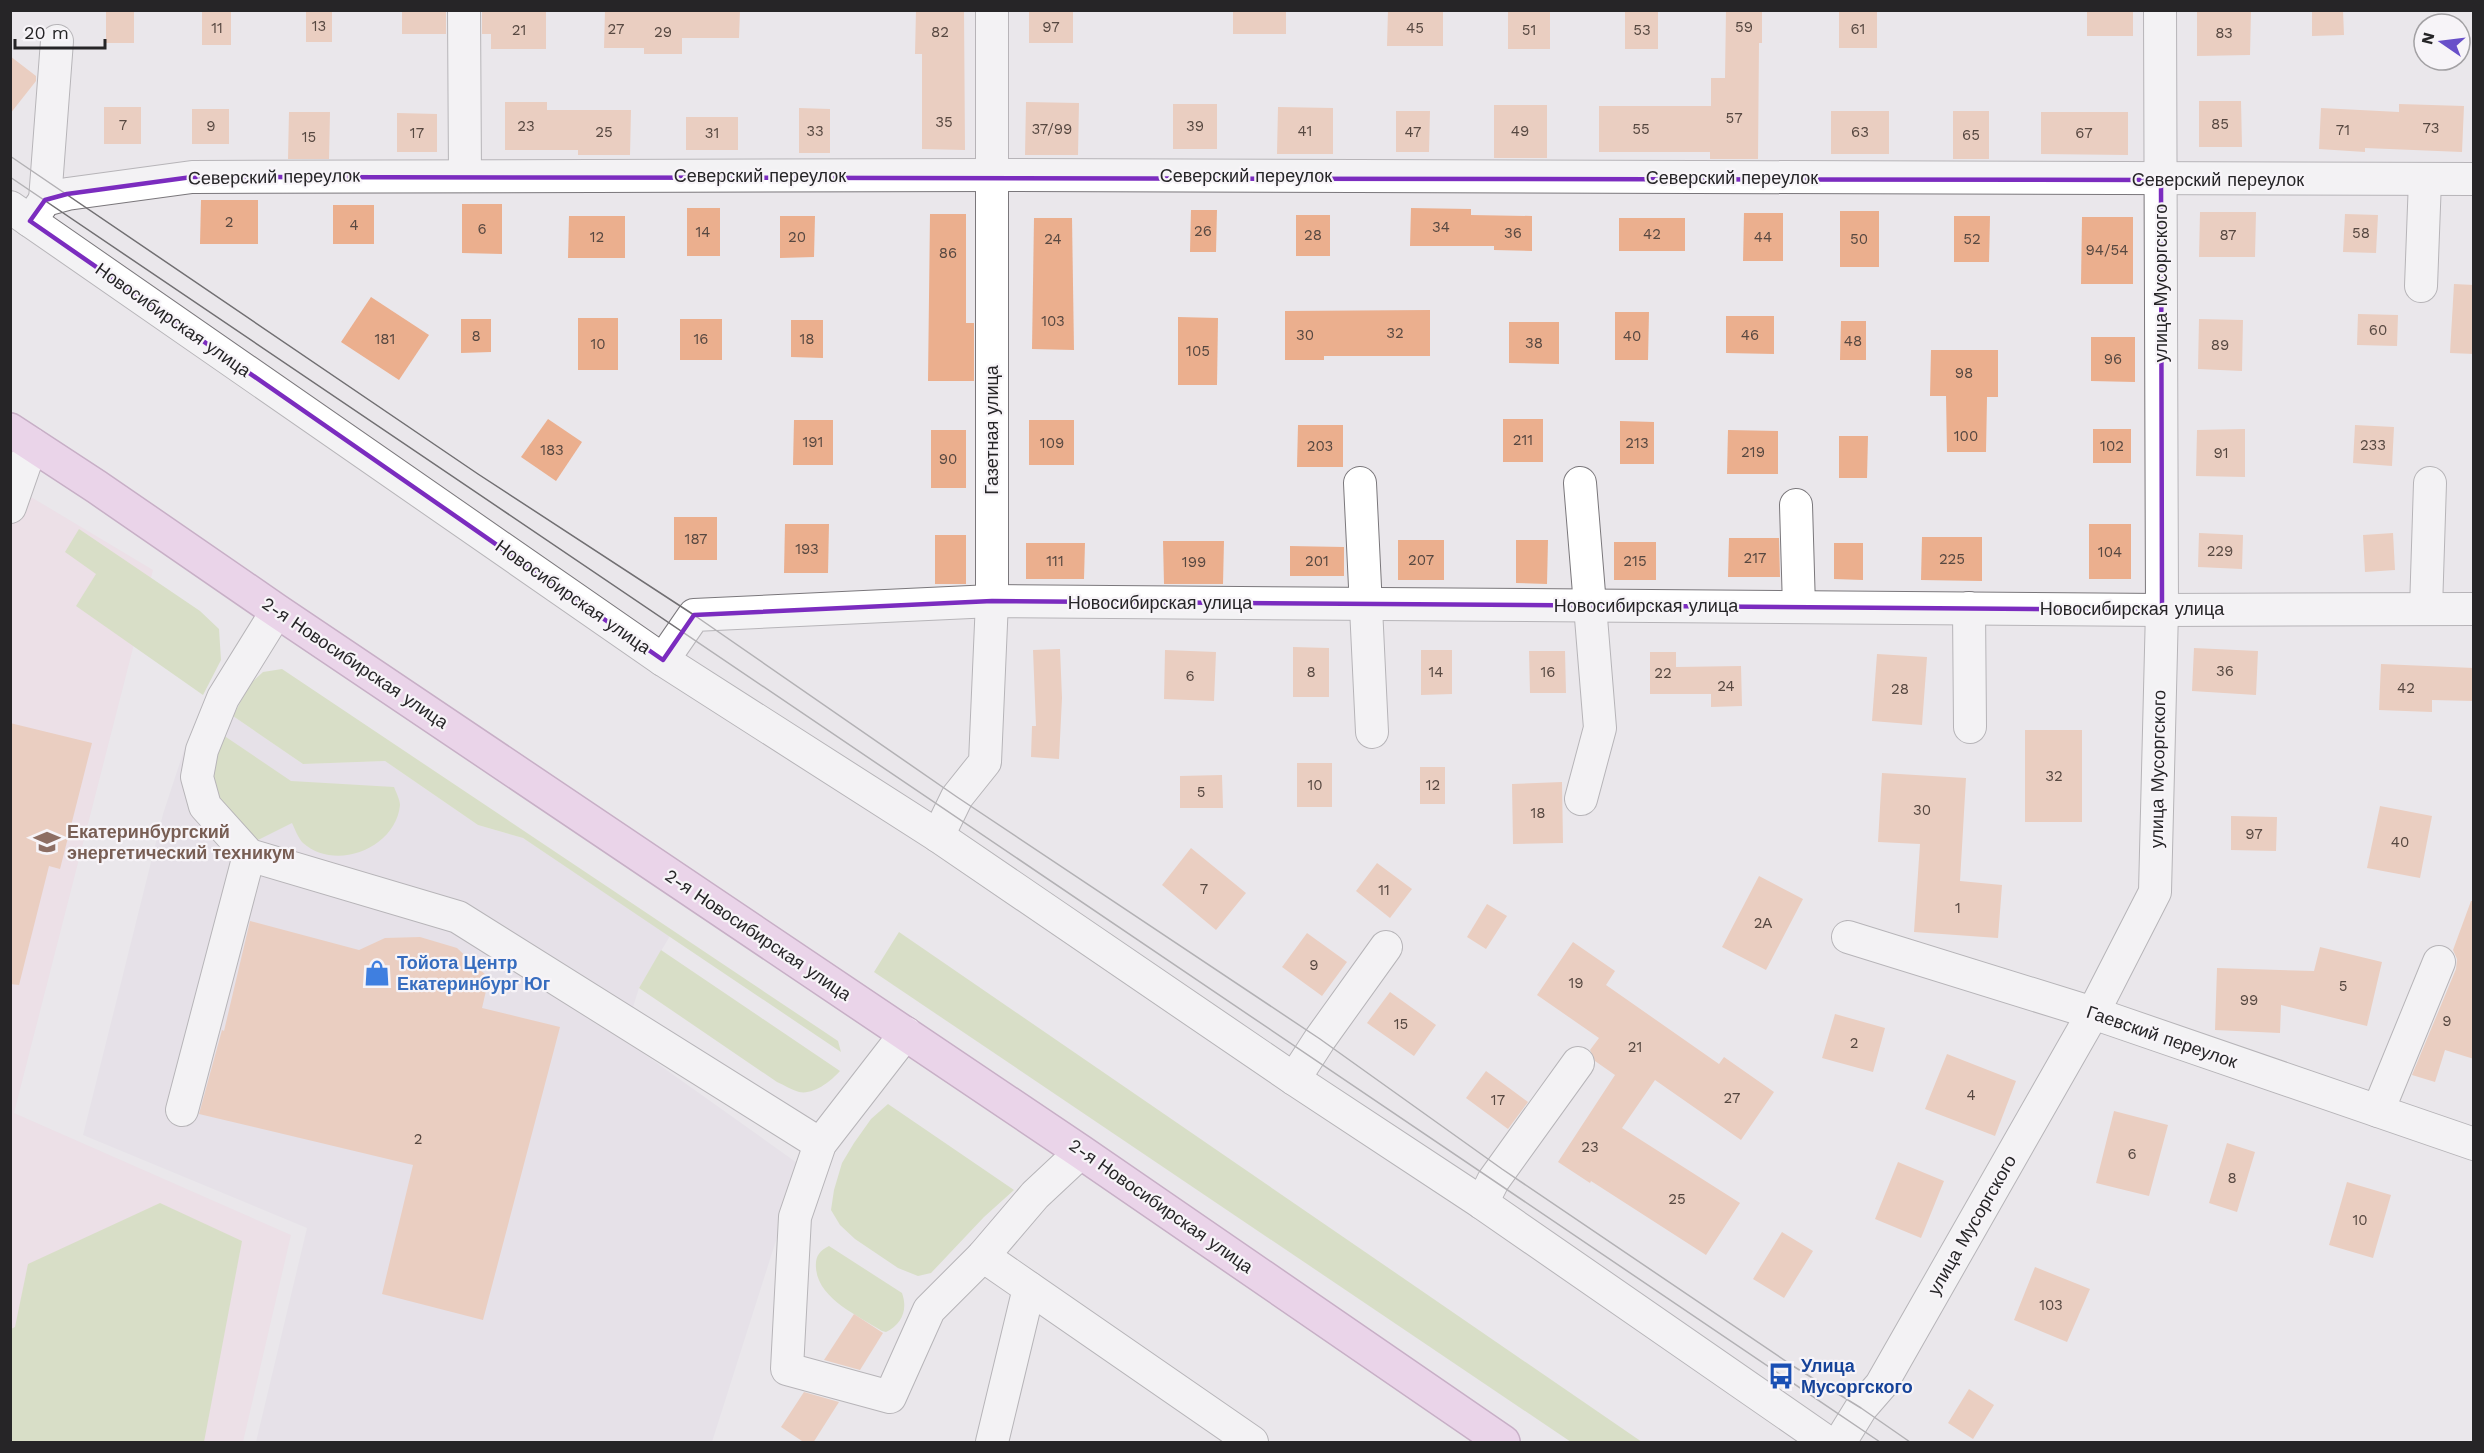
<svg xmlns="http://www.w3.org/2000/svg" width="2484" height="1453" font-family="'Work Sans',sans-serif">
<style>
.built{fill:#e2dae4}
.education{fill:#efd7e2}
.green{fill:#c4d39b}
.building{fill:#ebaf8e}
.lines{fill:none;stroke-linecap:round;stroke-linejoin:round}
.minor-casing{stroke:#7a777b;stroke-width:34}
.major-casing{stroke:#9e6b99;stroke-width:36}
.minor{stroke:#fff;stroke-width:32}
.major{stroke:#ecbde7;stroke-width:33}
.tram{stroke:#716f72;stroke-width:1.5}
.marked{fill:none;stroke:#7b2cbf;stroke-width:4.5;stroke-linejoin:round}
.labels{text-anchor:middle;stroke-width:4.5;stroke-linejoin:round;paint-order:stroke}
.number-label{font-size:15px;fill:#574841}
.street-label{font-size:18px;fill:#262527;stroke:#f7f4f8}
.education-label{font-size:18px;font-weight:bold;fill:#785e54;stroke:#f7f4f8;text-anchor:start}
.shop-label{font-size:18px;font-weight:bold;fill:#366cbe;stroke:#f7f4f8;text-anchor:start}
.transit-label{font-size:18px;font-weight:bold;fill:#164399;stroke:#f7f4f8;text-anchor:start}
</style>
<rect width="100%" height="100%" fill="#eae7eb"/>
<!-- built -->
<polygon class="built" points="233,716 303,764 385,761 478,825 523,838 670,936 639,988 623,1039 800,1165 712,1442 256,1442 307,1228 83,1135 163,814 185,747"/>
<!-- education -->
<polygon class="education" points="11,485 153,570 14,1113 291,1235 243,1442 11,1442"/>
<!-- green -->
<g class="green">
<polygon points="79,529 200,611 219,629 221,660 203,695 76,606 96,574 65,552"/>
<polygon points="282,669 838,1041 841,1052 523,838 478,825 385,761 303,764 233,716 250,684 263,672"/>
<path d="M223,735L291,781L394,787C396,792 400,800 400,805C396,848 336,872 303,843C298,838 295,829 292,823L258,840L217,813L210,750Z"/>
<polygon points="899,932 1642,1442 1571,1442 874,972"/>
<path d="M661,950L840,1071C831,1081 814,1095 799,1092C792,1090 784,1085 777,1082L639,988Z"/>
<polygon points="888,1104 1014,1190 984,1217 931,1273 918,1276 898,1268 855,1239 840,1225 831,1210 834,1190 842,1163 854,1143 871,1119"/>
<polygon points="160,1203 242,1241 204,1442 11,1442 11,1329 15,1327 28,1264"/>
<path d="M829,1246L902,1293C908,1310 902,1324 886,1332L882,1331C859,1316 818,1299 816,1268C815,1257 819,1251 829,1246Z"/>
</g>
<!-- building -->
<g class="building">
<rect x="106" y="10" width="28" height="33"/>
<rect x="202" y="10" width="29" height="35"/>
<rect x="306" y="10" width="26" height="32"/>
<rect x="402" y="10" width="44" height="24"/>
<polygon points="482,10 546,10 546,49 491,49 491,34 482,34"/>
<polygon points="605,10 740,10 739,38 682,38 682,54 644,54 644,48 604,48"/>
<polygon points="916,10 964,10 965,150 922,149 922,54 915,54"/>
<rect x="1029" y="10" width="44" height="33"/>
<rect x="1233" y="10" width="53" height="24"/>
<polygon points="1388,10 1443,10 1443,46 1387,46"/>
<rect x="1508" y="10" width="42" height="39"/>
<rect x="1625" y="10" width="33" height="39"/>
<polygon points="1726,10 1762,10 1762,43 1759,43 1758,159 1710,159 1710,152 1599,152 1599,106 1711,106 1711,78 1725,78"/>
<rect x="1839" y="10" width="38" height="38"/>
<rect x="2087" y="10" width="46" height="26"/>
<polygon points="2197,10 2251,10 2250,55 2197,56"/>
<polygon points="2312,10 2343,10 2344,35 2312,36"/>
<polygon points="10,56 36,76 36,81 10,114"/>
<polygon points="2199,101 2241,101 2242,147 2199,147"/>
<polygon points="505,102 547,102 547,110 631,110 630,155 578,155 578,150 505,150"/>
<polygon points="1026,102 1079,103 1078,155 1025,155"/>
<rect x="1173" y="104" width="44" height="45"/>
<polygon points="2399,104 2464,106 2462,152 2365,148 2365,152 2319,149 2321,108 2399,112"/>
<rect x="1494" y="105" width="53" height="53"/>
<rect x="104" y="107" width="37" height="37"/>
<polygon points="1278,107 1333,108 1333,154 1277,154"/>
<polygon points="799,108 830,109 830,153 799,153"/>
<rect x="192" y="109" width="37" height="35"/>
<polygon points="1396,111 1430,111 1429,152 1396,152"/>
<rect x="1831" y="111" width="58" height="43"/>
<rect x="1953" y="111" width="36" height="48"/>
<polygon points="289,112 330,112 329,159 288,159"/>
<polygon points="2041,112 2128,112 2128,155 2041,154"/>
<polygon points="397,113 437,114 437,152 397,152"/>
<rect x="686" y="117" width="52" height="33"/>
<polygon points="201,200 258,200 258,244 200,244"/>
<polygon points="462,204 502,204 502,254 462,253"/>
<rect x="333" y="205" width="41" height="39"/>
<rect x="687" y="208" width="33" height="48"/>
<polygon points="1411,208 1471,209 1471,215 1532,216 1532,251 1494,250 1494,246 1410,246"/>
<polygon points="1191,210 1217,210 1216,252 1190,252"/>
<rect x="1840" y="211" width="39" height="56"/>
<polygon points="2200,212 2256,212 2255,257 2199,257"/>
<polygon points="1744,213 1783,213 1783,261 1743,261"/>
<polygon points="930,214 966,214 966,323 974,323 974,381 928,381"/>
<polygon points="2345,214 2378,215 2376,253 2343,252"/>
<rect x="1296" y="215" width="34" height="41"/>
<polygon points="569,216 625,216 625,258 568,258"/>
<polygon points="780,216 815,216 814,257 780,258"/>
<polygon points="1954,216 1990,216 1989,262 1954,262"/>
<polygon points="2082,217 2133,217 2133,284 2081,284"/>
<polygon points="1034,218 1072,218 1074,350 1032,349"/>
<rect x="1619" y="218" width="66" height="33"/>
<polygon points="2454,284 2474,285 2474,354 2450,353"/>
<polygon points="371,297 429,335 399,380 341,342"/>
<polygon points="1430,310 1430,356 1324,356 1324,360 1285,360 1285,311"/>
<polygon points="1615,312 1649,312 1648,360 1615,360"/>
<polygon points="2358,314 2398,315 2397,346 2357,345"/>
<polygon points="1726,316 1774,316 1774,354 1726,353"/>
<polygon points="1178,317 1218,318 1217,385 1178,385"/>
<rect x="578" y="318" width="40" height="52"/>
<polygon points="461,319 491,319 491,352 461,353"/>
<rect x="680" y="319" width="42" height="41"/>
<polygon points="2199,319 2243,320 2242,371 2198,369"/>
<polygon points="791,320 823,320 823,358 791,357"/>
<polygon points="1841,321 1866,321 1866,360 1840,360"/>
<polygon points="1509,322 1559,322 1559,364 1509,363"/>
<polygon points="2091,337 2135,337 2135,382 2091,381"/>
<polygon points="1931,350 1998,350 1998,397 1987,397 1986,452 1947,452 1946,396 1930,396"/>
<polygon points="548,419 582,442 556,481 521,457"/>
<rect x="1503" y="419" width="40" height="43"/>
<polygon points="794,420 833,420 833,465 793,465"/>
<rect x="1029" y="420" width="45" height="45"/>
<polygon points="1620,421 1654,422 1654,464 1620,464"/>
<polygon points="1298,425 1343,425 1343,467 1297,467"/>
<polygon points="2355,425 2394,427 2392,466 2353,463"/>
<rect x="2093" y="429" width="38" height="34"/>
<polygon points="2245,429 2245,477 2196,476 2197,430"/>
<rect x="931" y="430" width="35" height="58"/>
<polygon points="1728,430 1778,431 1778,474 1727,474"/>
<polygon points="1839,436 1868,436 1867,478 1839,478"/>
<rect x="674" y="517" width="43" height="43"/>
<polygon points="785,524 829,524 828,573 784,573"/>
<rect x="2089" y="524" width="42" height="55"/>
<polygon points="2199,533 2243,535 2242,569 2198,567"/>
<polygon points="2393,533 2395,570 2365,572 2363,535"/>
<rect x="935" y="535" width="31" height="49"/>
<polygon points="1922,537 1982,537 1982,581 1921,580"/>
<polygon points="1729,538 1779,538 1780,577 1728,577"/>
<rect x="1398" y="540" width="46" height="40"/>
<polygon points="1516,540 1548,540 1547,584 1516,583"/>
<polygon points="1163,541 1224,541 1223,584 1164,584"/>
<rect x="1614" y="542" width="42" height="38"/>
<polygon points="1026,543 1085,543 1084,579 1026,579"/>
<polygon points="1834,543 1863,543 1863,580 1834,579"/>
<polygon points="1290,546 1344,547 1344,576 1290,576"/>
<polygon points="1293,647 1329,648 1329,697 1293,697"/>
<polygon points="2194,648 2258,651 2256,695 2192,691"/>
<polygon points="1060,649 1062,698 1059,759 1031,757 1032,726 1036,726 1033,650"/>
<polygon points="1165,650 1216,652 1214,701 1164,699"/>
<polygon points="1421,650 1452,650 1452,694 1421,695"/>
<polygon points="1529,651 1565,651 1566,693 1530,693"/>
<polygon points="1650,652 1676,652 1676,667 1741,666 1742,706 1711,707 1711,694 1650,694"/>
<polygon points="1877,654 1927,657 1922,725 1872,721"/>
<polygon points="2381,664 2474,668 2474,701 2432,700 2432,712 2379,710"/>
<polygon points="10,723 92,743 60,869 49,866 19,985 10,984"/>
<rect x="2025" y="730" width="57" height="92"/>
<rect x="1297" y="763" width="35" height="44"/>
<rect x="1420" y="767" width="25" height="37"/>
<polygon points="1882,773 1966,778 1960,881 2002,885 1998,938 1914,932 1920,844 1878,842"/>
<polygon points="1222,775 1223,808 1180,808 1180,776"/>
<polygon points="1562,782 1563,843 1513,844 1512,784"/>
<polygon points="2380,806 2432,816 2420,878 2367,868"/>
<polygon points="2231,816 2277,817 2276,851 2231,850"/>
<polygon points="1191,848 1246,893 1216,930 1162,885"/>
<polygon points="1377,863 1412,889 1390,918 1356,891"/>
<polygon points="1759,876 1803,899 1766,970 1722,947"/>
<polygon points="2471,901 2474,901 2474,1059 2445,1050 2435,1082 2412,1075 2456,969 2457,959 2453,950"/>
<polygon points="1487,904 1507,916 1486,949 1467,937"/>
<polygon points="250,921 359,950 385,938 420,937 457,948 489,978 482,1008 560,1027 483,1320 382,1294 413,1165 199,1114 222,1030 224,1031"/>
<polygon points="1307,933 1347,962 1322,996 1282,967"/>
<polygon points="1573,942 1615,971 1606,985 1719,1064 1724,1057 1774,1092 1741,1140 1655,1080 1622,1128 1740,1203 1706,1255 1591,1181 1590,1183 1558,1162 1615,1075 1595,1061 1590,1050 1599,1038 1537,995"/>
<polygon points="2320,947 2382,962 2367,1026 2281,1005 2280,1033 2215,1030 2217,968 2314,971"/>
<polygon points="1390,992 1436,1025 1414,1056 1367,1023"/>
<polygon points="1835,1014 1885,1028 1873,1072 1822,1058"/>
<polygon points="1947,1054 2016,1081 1995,1136 1925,1109"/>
<polygon points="1486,1071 1528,1102 1508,1129 1466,1098"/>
<polygon points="2114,1111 2168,1125 2149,1196 2096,1183"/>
<polygon points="2227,1143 2255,1152 2237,1212 2209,1203"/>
<polygon points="1898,1162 1944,1181 1921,1238 1875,1219"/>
<polygon points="2347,1182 2391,1195 2373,1258 2329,1245"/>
<polygon points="1782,1232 1813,1251 1784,1298 1753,1279"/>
<polygon points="2035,1267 2090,1289 2067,1342 2014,1320"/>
<polygon points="854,1314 883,1333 860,1370 824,1360"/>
<polygon points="1969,1389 1994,1405 1973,1439 1948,1423"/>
<polygon points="804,1392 839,1402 813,1443 805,1443 781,1427"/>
</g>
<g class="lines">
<!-- minor casing -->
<g class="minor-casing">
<g id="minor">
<polyline points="464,10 465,176"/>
<polyline points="45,200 57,41"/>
<polyline points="10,207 663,660 694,615 992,601 2162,610 2474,609"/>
<polyline points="30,221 45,200 67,194 192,177 992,175 2474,179"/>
<polyline points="2421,286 2425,180"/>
<polyline points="1360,483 1372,732"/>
<polyline points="1580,483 1600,728 1581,799"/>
<polyline points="1796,505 1799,607"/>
<polyline points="10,507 32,444"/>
<polyline points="1969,608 1970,727"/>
<polyline points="2426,609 2430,483"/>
<polyline points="277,611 223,698 202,750 197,777 205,806 249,855 458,917 820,1144"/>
<polyline points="663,660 938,836 1294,1079 1482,1203 1827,1442"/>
<polyline points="938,836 957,797 985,762 992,601 992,10"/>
<polyline points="1848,937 2093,1013 2474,1144"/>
<polyline points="906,1033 820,1144 795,1217 787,1369 890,1397 929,1310 983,1256 1035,1195 1081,1152"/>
<polyline points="1294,1079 1320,1039 1386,947"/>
<polyline points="182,1110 249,855"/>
<polyline points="2378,1111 2439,962"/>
<polyline points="1482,1203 1493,1181 1578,1063"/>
<polyline points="983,1256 1252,1442"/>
<polyline points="992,1442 1029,1288"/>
<polyline points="1840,1442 1861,1408 1881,1385 2093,1013 2155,892 2162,610 2160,10"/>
</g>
</g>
<!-- major casing -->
<g class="major-casing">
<polyline id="major" points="10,430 97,487 277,611 1081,1152 1503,1442"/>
</g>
<!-- minor -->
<use href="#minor" class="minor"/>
<!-- major -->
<use href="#major" class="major"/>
<!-- tram -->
<g class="tram">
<polyline points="10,156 478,474 694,615 957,797 1320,1039 1502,1169 1793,1366 1861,1408 1910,1442"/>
<polyline points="10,177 1880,1442"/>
</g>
</g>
<!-- marked area -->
<path d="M0 0H2484V1453H0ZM192,177L2161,180L2162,610L992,601L694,615L663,660L30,221L45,200L67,194Z" fill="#eae7eb" fill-opacity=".55" fill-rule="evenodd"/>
<path class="marked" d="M192,177L2161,180L2162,610L992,601L694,615L663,660L30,221L45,200L67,194Z"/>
<!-- icons -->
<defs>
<g id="university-bare" transform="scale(2.07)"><path d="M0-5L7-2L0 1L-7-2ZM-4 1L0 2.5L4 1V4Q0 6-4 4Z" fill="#8d6e63" stroke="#f7f4f8" stroke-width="2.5" paint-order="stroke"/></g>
<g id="shop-bare" transform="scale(2.07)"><path d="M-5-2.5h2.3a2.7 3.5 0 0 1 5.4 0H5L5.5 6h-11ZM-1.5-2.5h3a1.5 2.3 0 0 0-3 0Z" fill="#3f7fe0" stroke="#f7f4f8" stroke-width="2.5" paint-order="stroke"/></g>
<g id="bus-bare" transform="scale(2.07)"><path d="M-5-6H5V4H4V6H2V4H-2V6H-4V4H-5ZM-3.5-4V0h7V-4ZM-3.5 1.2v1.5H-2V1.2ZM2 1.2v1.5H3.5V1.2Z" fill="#1a4fb4" stroke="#f7f4f8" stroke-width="2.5" paint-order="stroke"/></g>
</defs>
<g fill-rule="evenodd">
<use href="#university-bare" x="47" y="842"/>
<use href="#shop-bare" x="377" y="973"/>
<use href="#bus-bare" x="1781" y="1376"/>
</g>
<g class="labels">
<!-- number labels -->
<g class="number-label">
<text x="319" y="31">13</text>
<text x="1051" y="32">97</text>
<text x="1744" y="32">59</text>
<text x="217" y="33">11</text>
<text x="1415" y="33">45</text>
<text x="616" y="34">27</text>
<text x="1858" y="34">61</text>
<text x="519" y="35">21</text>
<text x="1529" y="35">51</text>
<text x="1642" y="35">53</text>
<text x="663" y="37">29</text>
<text x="940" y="37">82</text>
<text x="2224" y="38">83</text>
<text x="1734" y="123">57</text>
<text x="944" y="127">35</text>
<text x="2220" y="129">85</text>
<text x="123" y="130">7</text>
<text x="211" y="131">9</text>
<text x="526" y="131">23</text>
<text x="1195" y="131">39</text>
<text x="2431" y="133">73</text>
<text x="1052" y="134">37/99</text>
<text x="1641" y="134">55</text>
<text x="2343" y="135">71</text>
<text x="815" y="136">33</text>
<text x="1305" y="136">41</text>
<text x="1520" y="136">49</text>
<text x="604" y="137">25</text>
<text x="1413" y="137">47</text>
<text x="1860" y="137">63</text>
<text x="417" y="138">17</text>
<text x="712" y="138">31</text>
<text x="2084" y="138">67</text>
<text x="1971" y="140">65</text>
<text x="309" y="142">15</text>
<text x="229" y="227">2</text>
<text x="354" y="230">4</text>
<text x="1441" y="232">34</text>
<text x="482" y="234">6</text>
<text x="1203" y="236">26</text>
<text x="703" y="237">14</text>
<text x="1513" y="238">36</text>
<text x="2361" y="238">58</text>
<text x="1652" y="239">42</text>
<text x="1313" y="240">28</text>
<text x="2228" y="240">87</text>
<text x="597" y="242">12</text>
<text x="797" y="242">20</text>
<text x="1763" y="242">44</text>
<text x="1053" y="244">24</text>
<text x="1859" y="244">50</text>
<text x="1972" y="244">52</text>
<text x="2107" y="255">94/54</text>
<text x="948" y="258">86</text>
<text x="1053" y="326">103</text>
<text x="2378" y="335">60</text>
<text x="1395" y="338">32</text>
<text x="1305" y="340">30</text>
<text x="1750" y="340">46</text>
<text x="476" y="341">8</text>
<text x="1632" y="341">40</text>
<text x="385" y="344">181</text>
<text x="701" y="344">16</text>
<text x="807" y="344">18</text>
<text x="1853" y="346">48</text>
<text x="1534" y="348">38</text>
<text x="598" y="349">10</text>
<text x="2220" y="350">89</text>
<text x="1198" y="356">105</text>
<text x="2113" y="364">96</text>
<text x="1964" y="378">98</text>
<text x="1966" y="441">100</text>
<text x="1523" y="445">211</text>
<text x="813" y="447">191</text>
<text x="1052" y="448">109</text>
<text x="1637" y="448">213</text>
<text x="2373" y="450">233</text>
<text x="1320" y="451">203</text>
<text x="2112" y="451">102</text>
<text x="552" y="455">183</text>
<text x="1753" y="457">219</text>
<text x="2221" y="458">91</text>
<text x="948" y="464">90</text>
<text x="696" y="544">187</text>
<text x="807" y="554">193</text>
<text x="2220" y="556">229</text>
<text x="2110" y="557">104</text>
<text x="1755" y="563">217</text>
<text x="1952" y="564">225</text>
<text x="1421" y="565">207</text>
<text x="1055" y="566">111</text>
<text x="1317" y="566">201</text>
<text x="1635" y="566">215</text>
<text x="1194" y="567">199</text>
<text x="2225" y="676">36</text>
<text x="1311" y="677">8</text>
<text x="1436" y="677">14</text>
<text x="1548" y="677">16</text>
<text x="1663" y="678">22</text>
<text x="1190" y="681">6</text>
<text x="1726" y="691">24</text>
<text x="2406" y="693">42</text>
<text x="1900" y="694">28</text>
<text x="2054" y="781">32</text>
<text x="1315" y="790">10</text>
<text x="1433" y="790">12</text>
<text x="1201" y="797">5</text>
<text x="1922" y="815">30</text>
<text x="1538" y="818">18</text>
<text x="2254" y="839">97</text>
<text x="2400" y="847">40</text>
<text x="1204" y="894">7</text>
<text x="1384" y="895">11</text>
<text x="1958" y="913">1</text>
<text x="1763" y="928">2А</text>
<text x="1314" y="970">9</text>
<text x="1576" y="988">19</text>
<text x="2343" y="991">5</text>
<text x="2249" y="1005">99</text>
<text x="2447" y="1026">9</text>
<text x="1401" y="1029">15</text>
<text x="1854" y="1048">2</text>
<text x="1635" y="1052">21</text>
<text x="1971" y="1100">4</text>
<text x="1732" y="1103">27</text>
<text x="1498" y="1105">17</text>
<text x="418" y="1144">2</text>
<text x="1590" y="1152">23</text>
<text x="2132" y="1159">6</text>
<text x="2232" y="1183">8</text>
<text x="1677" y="1204">25</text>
<text x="2360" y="1225">10</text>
<text x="2051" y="1310">103</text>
</g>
<!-- street labels -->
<g class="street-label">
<text x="760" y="182">Северский переулок</text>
<text x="1246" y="182">Северский переулок</text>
<text transform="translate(274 177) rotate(-1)" y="6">Северский переулок</text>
<text x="1732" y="184">Северский переулок</text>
<text x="2218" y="186">Северский переулок</text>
<text transform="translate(2161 283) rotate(-90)" y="6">улица Мусоргского</text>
<text transform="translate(173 320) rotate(35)" y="6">Новосибирская улица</text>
<text transform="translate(992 430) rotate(-90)" y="6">Газетная улица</text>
<text transform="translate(573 597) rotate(35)" y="6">Новосибирская улица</text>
<text x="1160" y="609">Новосибирская улица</text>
<text x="1646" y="612">Новосибирская улица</text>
<text x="2132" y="615">Новосибирская улица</text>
<text transform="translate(355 663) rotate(34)" y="6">2-я Новосибирская улица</text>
<text transform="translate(2158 769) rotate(-89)" y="6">улица Мусоргского</text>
<text transform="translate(758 935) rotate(34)" y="6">2-я Новосибирская улица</text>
<text transform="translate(2162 1037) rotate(19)" y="6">Гаевский переулок</text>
<text transform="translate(1161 1206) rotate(35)" y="6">2-я Новосибирская улица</text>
<text transform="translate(1972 1225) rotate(-60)" y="6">улица Мусоргского</text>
</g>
<!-- education labels -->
<g class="education-label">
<text x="67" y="838">Екатеринбургский<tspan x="67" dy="21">энергетический техникум</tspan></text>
</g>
<!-- shop labels -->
<g class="shop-label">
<text x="397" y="969">Тойота Центр<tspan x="397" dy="21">Екатеринбург Юг</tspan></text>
</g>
<!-- transit labels -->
<g class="transit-label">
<text x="1801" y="1372">Улица<tspan x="1801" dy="21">Мусоргского</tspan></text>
</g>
</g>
<!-- border -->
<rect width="2484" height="1453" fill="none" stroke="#262527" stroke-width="24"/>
<!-- north arrow -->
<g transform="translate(2442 42) rotate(284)"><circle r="28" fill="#f7f4f8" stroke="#a3a1a4" stroke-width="1.5"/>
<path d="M0-4.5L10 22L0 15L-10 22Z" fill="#684fc9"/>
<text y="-9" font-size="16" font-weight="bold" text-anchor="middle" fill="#262527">N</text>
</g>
<!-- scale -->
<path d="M15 39v9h90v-9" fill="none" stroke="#262527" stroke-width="3"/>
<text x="24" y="39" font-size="18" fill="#262527" stroke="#f7f4f8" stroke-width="4.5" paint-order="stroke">20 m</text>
</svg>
